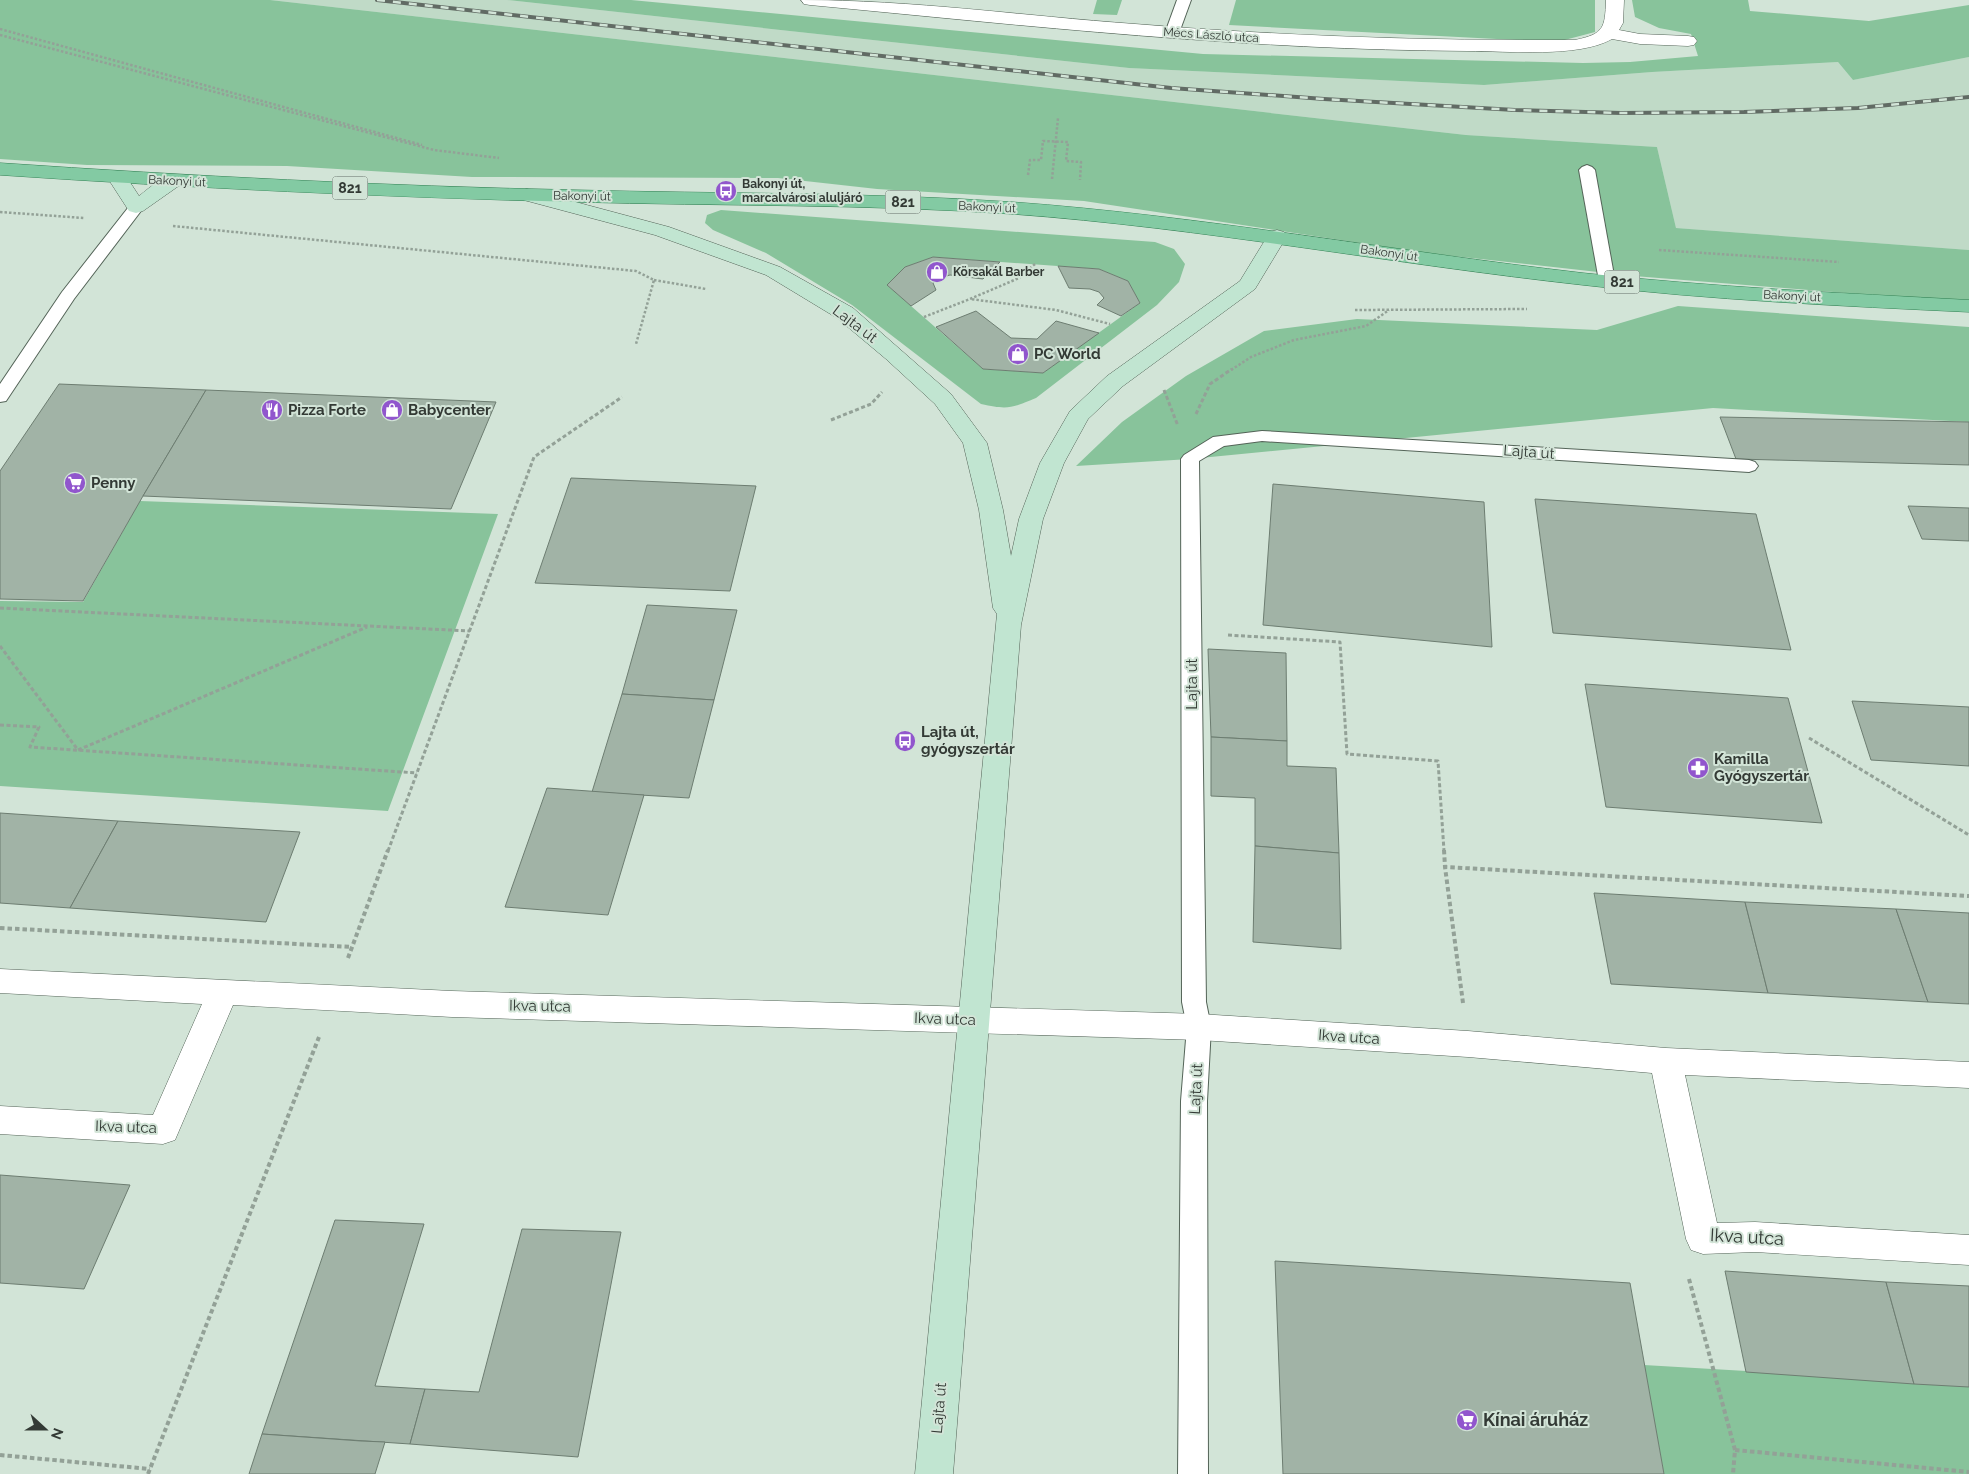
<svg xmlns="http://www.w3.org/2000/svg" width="1969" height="1474" font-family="Raleway,sans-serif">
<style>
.built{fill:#c0dac7}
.green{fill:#88c39b;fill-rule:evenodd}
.building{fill:#a1b3a6;stroke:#6d7d71}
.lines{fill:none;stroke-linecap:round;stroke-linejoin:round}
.lane-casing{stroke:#546458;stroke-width:2}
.street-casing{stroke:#546458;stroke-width:1}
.secondary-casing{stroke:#546458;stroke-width:1}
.primary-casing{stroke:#328154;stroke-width:1}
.path-far2{stroke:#93a197;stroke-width:2.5;stroke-dasharray:2.5 2;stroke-linecap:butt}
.path-far1{stroke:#93a197;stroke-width:3;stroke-dasharray:4 2.5;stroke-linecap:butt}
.path{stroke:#93a197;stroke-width:4;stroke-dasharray:4.5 3;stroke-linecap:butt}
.lane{fill:#fff;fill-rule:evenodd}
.street{fill:#fff;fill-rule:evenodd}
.secondary{fill:#c1e5d1;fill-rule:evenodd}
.primary{fill:#83caa3;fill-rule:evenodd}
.rail-casing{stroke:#616b64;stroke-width:4}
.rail{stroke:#d2e4d7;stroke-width:2.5;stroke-dasharray:8;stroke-linecap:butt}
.labels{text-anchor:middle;stroke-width:4;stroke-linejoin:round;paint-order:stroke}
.far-street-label{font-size:12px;fill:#333a35;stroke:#d2e4d7}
.far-poi-label{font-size:12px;font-weight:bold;fill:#333a35;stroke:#d2e4d7;text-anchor:start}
.shield{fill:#d2e4d7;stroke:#636d66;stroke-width:1}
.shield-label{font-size:14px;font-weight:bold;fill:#333a35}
.street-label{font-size:15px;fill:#333a35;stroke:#d2e4d7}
.poi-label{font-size:15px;font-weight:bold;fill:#333a35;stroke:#d2e4d7;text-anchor:start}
.near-street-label{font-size:18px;fill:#333a35;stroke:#d2e4d7}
.near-poi-label{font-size:18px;font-weight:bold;fill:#333a35;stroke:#d2e4d7;text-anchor:start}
</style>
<rect width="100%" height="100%" fill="#d2e4d7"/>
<!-- built -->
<polygon class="built" points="270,0 507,0 1129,68 1484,85 1652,72 1838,62 1853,80 1969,57 1969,250 1676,228 1657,147 1466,135"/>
<!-- green -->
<g class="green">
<polygon points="0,0 270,0 1466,135 1657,147 1676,228 1969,250 1969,303 1634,276 1426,253 1084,201 877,189 778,178 472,177 287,166 87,165 0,159"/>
<polygon points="507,0 631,0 1203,54 1583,63 1630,62 1698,56 1691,34 1659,28 1635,17 1632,0 1748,0 1750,11 1869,21 1969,5 1969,57 1853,80 1838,62 1652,72 1484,85 1129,68"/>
<polygon points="1097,0 1122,0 1117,15 1093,14"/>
<polygon points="1236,0 1595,0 1595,32 1557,42 1229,25"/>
<path d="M721,210L1155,242L1174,249L1185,264L1179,282L1157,305L1036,398C1012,408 1008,410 981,404L852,305L766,253L713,230L705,223L707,215ZM933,257L1099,269L1128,281L1140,303L1043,373L983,369L887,285L905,267Z"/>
<polygon points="1678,306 1969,327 1969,422 1713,408 1190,459 1076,466 1122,422 1186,376 1264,331 1357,319 1597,330"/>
<polygon points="140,501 498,514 388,811 0,786 0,601 83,602"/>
<polygon points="1644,1365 1969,1384 1969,1474 1664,1474"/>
</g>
<!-- building -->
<g class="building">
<polygon points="933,257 1000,262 983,279 950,275 940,278 933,283 936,290 911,306 887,285 905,267"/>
<polygon points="1058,266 1099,269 1128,281 1140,303 1121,316 1097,305 1104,298 1099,292 1090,289 1069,288"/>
<polygon points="976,311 1011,338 1037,339 1056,321 1099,333 1043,373 983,369 936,327"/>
<polygon points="59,384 206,390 143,496 83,601 0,599 0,471"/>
<polygon points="206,390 496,402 451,509 143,496"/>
<polygon points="1720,417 1969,422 1969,465 1736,459"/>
<polygon points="571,478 756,486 730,591 535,583"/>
<polygon points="1273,484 1484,502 1492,647 1263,625"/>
<polygon points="1535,499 1756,514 1791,650 1553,633"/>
<polygon points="1908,506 1969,508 1969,541 1922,539"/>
<polygon points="647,605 737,610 714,700 622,694"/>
<polygon points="1208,649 1286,653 1287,741 1211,737"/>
<polygon points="1585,684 1788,698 1822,823 1606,807"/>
<polygon points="622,694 714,700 689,798 592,792"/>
<polygon points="1852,701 1969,707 1969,766 1871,760"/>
<polygon points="1211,737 1287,741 1287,766 1336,768 1339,853 1255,846 1255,798 1211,796"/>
<polygon points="547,788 644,795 608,915 505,907"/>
<polygon points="0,813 118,821 70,908 0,903"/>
<polygon points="118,821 300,832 266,922 70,908"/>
<polygon points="1255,846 1339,853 1341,949 1253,942"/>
<polygon points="1594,893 1745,902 1768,993 1611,984"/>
<polygon points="1745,902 1896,909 1928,1002 1768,993"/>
<polygon points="1896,909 1969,913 1969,1004 1928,1002"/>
<polygon points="0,1175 130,1185 84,1289 0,1283"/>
<polygon points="335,1220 424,1224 375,1386 425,1389 410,1444 262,1434"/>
<polygon points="522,1229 621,1232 578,1457 410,1444 425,1389 479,1392"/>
<polygon points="1275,1261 1630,1283 1664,1474 1283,1474"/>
<polygon points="1725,1271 1886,1282 1914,1384 1746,1372"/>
<polygon points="1886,1282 1969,1286 1969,1387 1914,1384"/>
<polygon points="262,1434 361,1441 385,1442 375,1474 249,1474"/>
</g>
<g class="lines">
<!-- lane casing -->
<g class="lane-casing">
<g id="lane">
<polygon points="1177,0 1191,0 1179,33 1172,37 1165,33"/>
<polygon points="1587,165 1592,167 1595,170 1615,281 1613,284 1601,284 1599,281 1579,170 1582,167"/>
<polygon points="136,202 141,204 144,207 74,299 6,401 0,402 0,384 62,292 131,204"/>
<polygon points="1262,431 1749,460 1755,462 1758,466 1755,470 1749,472 1262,441 1224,446 1199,461 1206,1002 1211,1027 1207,1101 1208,1474 1178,1474 1181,1101 1187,1027 1182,1002 1181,459 1184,455 1213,437"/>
</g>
</g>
<!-- street casing -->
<g class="street-casing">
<g id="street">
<path d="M801,0C913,0 1024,16 1135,24C1282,36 1428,41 1575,40C1604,34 1605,28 1606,0H1624L1623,23L1619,30L1640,34L1688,36L1694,37L1697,41L1694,45L1688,46L1640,44L1612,39C1579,58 1507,51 1468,51C1248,50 1029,26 810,5L804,4Z"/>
<polygon points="0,969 452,991 1199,1014 1468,1031 1666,1048 1969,1062 1969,1088 1685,1075 1717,1223 1755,1222 1969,1235 1969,1265 1755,1252 1703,1254 1691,1250 1686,1239 1652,1073 1468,1057 1199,1040 452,1017 233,1005 175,1140 163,1144 0,1134 0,1106 153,1115 202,1004 0,993"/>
</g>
</g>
<!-- secondary casing -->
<g class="secondary-casing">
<g id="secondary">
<path d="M117,171L124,173L139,196C151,187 164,173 180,177L183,181L180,185L143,211L136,213L129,211L107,177L110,173Z"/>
<polygon points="527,189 669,227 780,267 853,308 951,394 987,443 1003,510 1011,556 1019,519 1040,463 1070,411 1107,376 1240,281 1270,232 1277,230 1284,232 1287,236 1255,289 1123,386 1088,419 1064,463 1043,519 1021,625 953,1474 915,1474 997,614 993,608 979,510 963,443 935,404 886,359 837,318 766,275 655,235 520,199 517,195 520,191"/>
</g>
</g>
<!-- primary casing -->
<g class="primary-casing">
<path id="primary" d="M0,163C192,176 383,186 575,190C721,194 866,192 1012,202C1203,216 1392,251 1583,273C1711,287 1840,293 1969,300V312C1840,306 1711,300 1583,285C1392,264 1203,228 1012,214C866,204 721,206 575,202C383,197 192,188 0,175Z"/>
</g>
<!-- path-far2 -->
<g class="path-far2">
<polyline points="0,29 422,145"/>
<polyline points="0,35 434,150 499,158"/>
<polyline points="1028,175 1030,160 1041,160 1043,141 1068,142 1066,161 1081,162 1080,180"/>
<polyline points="1052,179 1058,118"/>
<polyline points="0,212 84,218"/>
<polyline points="173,226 636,271 654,280 636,344"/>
<polyline points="1659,250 1839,262"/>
<polyline points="1035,264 1019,278 970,299 1056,310 1110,324"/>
<polyline points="654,280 706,289"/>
<polyline points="1355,310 1527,309"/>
<polyline points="924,317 970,299"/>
<polyline points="1231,370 1251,357 1294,340 1366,326 1389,310"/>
</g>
<!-- path-far1 -->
<g class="path-far1">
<polyline points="1164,390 1178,426"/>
<polyline points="1196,414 1210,384 1232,369"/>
<polyline points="831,420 871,404 882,392"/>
<polyline points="0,608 470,631"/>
<polyline points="1228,635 1340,642 1347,754 1438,761 1444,851"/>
<polyline points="0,646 78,750 367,627"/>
<polyline points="0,725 39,727 30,747 417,773"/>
<polyline points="1809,738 1969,835"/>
<polyline points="388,851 534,457 622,397"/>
</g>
<!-- path -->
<g class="path">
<polyline points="1444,850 1445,867"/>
<polyline points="0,928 352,947"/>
<polyline points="348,958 388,850"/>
<polyline points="1463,1003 1445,867 1969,896"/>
<polyline points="1689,1279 1735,1450 1733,1474"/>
<polyline points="1735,1450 1969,1472"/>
<polyline points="0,1455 150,1469"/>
<polyline points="148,1474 319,1037"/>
</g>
<!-- lane -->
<use href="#lane" class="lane"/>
<!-- street -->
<use href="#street" class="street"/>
<!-- secondary -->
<use href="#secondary" class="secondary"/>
<!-- primary -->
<use href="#primary" class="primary"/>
<!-- rail casing -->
<g class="rail-casing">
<polyline id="rail" points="377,0 1171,88 1324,99 1515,110 1621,113 1744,112 1858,108 1969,97"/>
</g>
<!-- rail -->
<use href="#rail" class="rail"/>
</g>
<!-- icons -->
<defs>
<g id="bus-disc" transform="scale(1.125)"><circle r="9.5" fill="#9156cd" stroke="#d2e4d7"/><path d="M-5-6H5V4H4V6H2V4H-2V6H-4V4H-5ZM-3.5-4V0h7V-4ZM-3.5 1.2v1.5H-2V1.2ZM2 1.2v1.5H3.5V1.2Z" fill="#fff"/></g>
<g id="shop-disc" transform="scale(1.125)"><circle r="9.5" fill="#9156cd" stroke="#d2e4d7"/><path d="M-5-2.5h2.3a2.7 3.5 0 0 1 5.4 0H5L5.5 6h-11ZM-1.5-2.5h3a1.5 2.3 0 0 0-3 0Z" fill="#fff"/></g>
<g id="restaurant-disc" transform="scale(1.125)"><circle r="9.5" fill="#9156cd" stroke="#d2e4d7"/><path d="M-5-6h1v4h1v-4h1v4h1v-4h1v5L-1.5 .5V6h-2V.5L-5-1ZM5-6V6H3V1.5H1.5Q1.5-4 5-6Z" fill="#fff"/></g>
<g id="supermarket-disc" transform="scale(1.125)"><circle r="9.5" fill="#9156cd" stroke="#d2e4d7"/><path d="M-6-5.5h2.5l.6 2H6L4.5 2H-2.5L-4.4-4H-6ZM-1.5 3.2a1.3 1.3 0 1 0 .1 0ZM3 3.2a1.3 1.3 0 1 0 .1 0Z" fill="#fff"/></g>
<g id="pharmacy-disc" transform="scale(1.125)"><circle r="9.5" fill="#9156cd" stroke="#d2e4d7"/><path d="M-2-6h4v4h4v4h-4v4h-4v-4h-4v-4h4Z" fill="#fff"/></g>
</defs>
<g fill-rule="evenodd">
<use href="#bus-disc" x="726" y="191"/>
<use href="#shop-disc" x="937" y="272"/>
<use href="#shop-disc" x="1018" y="354"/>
<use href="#restaurant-disc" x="272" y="410"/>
<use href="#shop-disc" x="392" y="410"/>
<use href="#supermarket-disc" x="75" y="483"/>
<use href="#bus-disc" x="905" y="741"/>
<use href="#pharmacy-disc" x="1698" y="768"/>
<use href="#supermarket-disc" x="1467" y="1420"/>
</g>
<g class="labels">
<!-- far-street labels -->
<g class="far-street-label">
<text transform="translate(1211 35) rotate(4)" y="4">Mécs László utca</text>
<text transform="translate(177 181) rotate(3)" y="4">Bakonyi út</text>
<text transform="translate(582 196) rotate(1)" y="4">Bakonyi út</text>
<text transform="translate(987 207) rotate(3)" y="4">Bakonyi út</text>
<text transform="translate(1389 253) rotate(8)" y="4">Bakonyi út</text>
<text transform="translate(1792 296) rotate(3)" y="4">Bakonyi út</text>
</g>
<!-- far-poi labels -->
<g class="far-poi-label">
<text x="742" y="188">Bakonyi út,<tspan x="742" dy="14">marcalvárosi aluljáró</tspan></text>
<text x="953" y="276">Körsakál Barber</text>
</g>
<!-- shield labels -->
<g class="shield">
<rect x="332.5" y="176.5" width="35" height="23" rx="4"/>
<rect x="885.5" y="190.5" width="35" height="23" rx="4"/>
<rect x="1604.5" y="270.5" width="35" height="23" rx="4"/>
</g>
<g class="shield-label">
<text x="350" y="193">821</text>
<text x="903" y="207">821</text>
<text x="1622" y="287">821</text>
</g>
<!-- street labels -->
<g class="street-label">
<text transform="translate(855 324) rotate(37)" y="5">Lajta út</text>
<text transform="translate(1529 452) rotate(4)" y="5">Lajta út</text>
<text transform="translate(1192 684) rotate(-90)" y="5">Lajta út</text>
<text transform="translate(540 1006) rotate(1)" y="5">Ikva utca</text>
<text transform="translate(945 1019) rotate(2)" y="5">Ikva utca</text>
<text transform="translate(1349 1037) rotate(4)" y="5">Ikva utca</text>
<text transform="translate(1196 1089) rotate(-87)" y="5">Lajta út</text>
<text transform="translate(126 1127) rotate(2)" y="5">Ikva utca</text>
<text transform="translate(939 1408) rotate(-85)" y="5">Lajta út</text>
</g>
<!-- poi labels -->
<g class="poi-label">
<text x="1034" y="359">PC World</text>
<text x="288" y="415">Pizza Forte</text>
<text x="408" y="415">Babycenter</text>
<text x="91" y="488">Penny</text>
<text x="921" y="737">Lajta út,<tspan x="921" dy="17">gyógyszertár</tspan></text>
<text x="1714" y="764">Kamilla<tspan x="1714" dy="17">Gyógyszertár</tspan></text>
</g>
<!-- near-street labels -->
<g class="near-street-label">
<text transform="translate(1747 1237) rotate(3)" y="6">Ikva utca</text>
</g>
<!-- near-poi labels -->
<g class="near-poi-label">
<text x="1483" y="1426">Kínai áruház</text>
</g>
</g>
<!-- north arrow -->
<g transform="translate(45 1429) rotate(111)" stroke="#d2e4d7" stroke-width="4" paint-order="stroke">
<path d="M0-4L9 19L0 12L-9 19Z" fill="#333a35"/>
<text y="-8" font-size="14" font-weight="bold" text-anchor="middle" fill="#333a35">N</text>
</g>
</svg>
